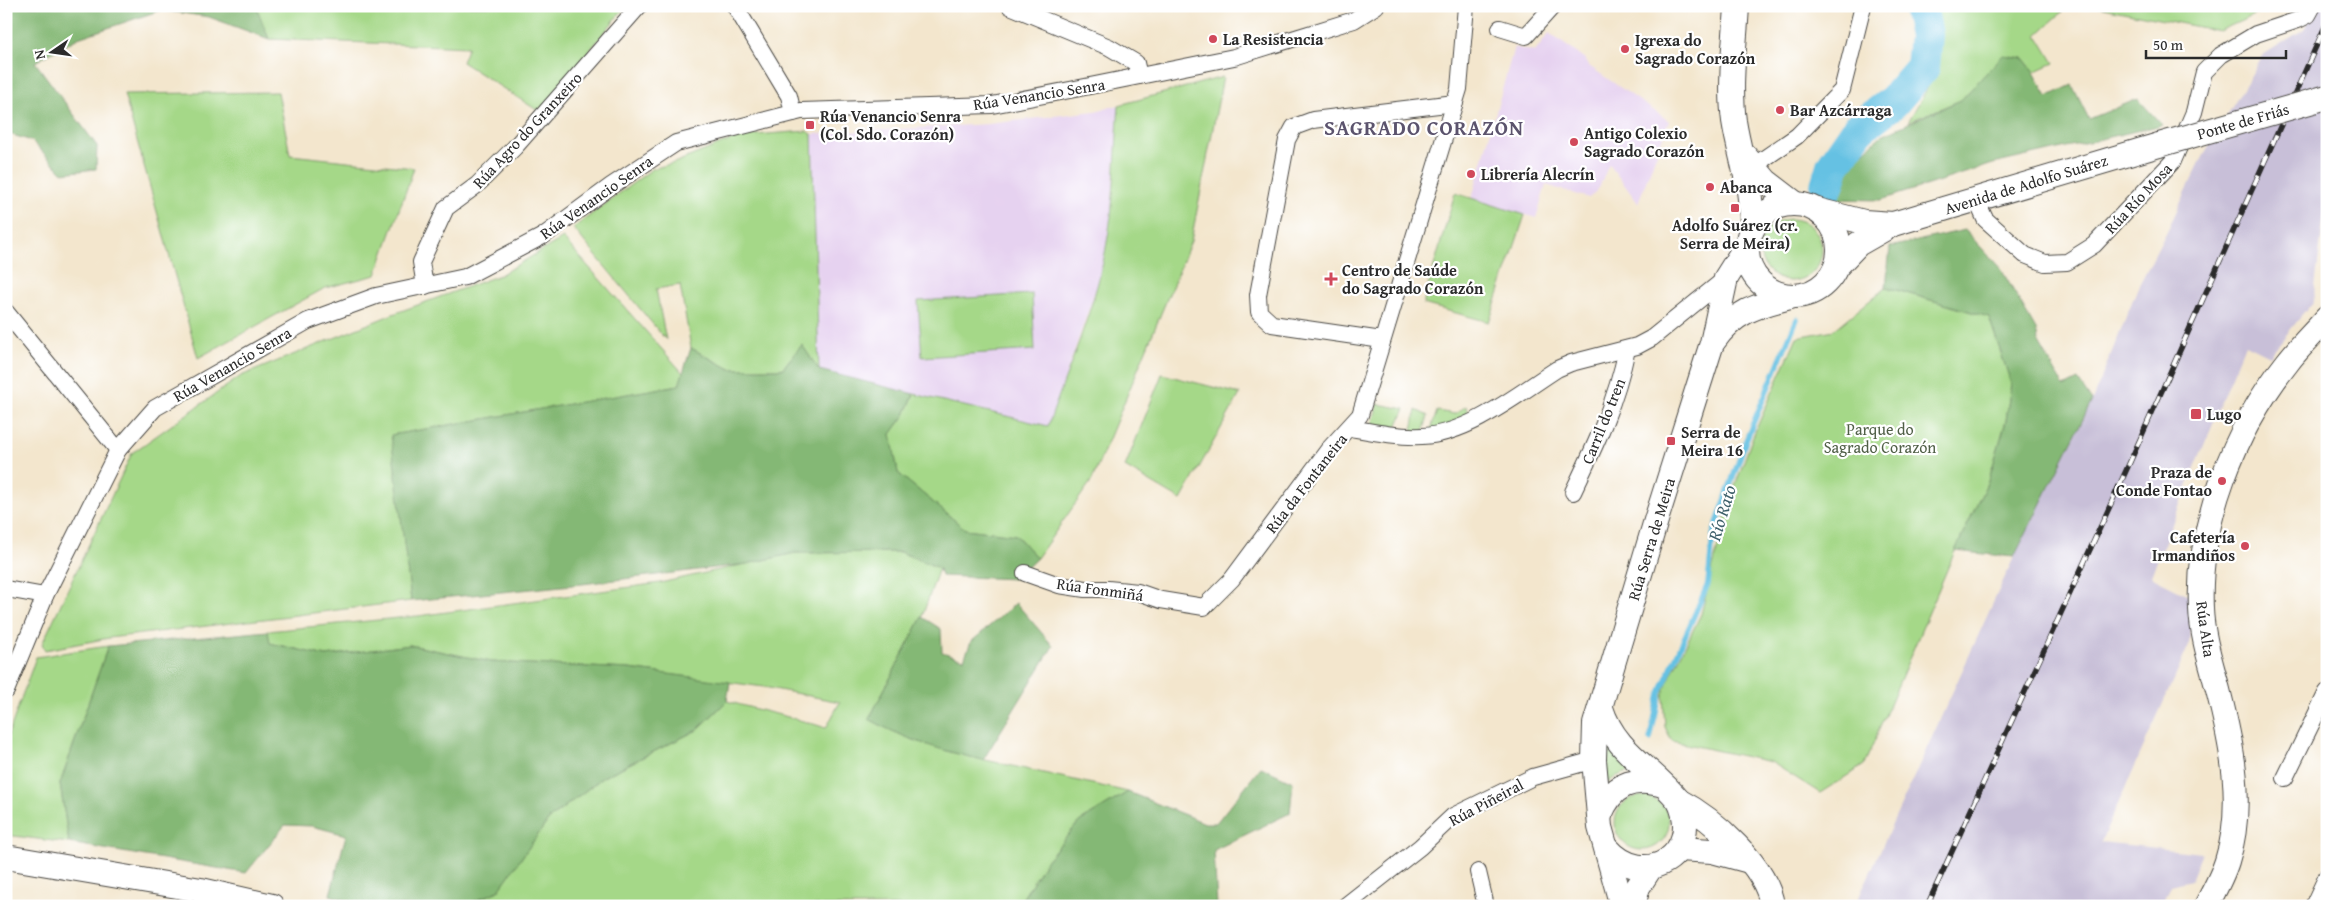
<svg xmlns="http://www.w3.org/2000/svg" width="2333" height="912" font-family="'Gentium Book Plus',serif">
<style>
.built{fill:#e6d2f0}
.industrial{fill:#c8bfd8}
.green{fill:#a5d888;stroke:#68825a}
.forest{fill:#84b874;stroke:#587250}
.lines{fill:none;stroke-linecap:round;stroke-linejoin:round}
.stream{stroke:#65c1e3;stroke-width:5.5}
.river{stroke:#65c1e3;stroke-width:34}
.street-casing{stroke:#494743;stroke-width:18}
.secondary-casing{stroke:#494743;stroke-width:26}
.street{stroke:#fff;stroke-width:16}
.secondary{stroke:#fff;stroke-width:24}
.rail-casing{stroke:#2b2b2b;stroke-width:5.5}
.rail{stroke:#fff;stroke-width:4;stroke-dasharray:11;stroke-linecap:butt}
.secondary-bridge-casing{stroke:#494743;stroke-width:26;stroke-linecap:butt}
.secondary-bridge{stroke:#fff;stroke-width:24}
.poi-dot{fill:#d1495b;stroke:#fff;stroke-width:2}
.labels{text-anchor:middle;stroke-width:4.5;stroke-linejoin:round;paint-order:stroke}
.poi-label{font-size:16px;font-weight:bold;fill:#2b2b2b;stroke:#fff;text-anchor:start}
.street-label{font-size:16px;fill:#2b2b2b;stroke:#fff}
.park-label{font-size:16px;fill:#505f47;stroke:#fff}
.water-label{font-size:18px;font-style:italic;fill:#3f606b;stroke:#fff}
.district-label{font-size:21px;font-weight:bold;letter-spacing:1px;fill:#5b536d;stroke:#fff}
</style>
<rect width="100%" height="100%" fill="#fff"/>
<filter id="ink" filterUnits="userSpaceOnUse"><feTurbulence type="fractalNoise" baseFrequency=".02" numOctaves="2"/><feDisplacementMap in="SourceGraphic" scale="10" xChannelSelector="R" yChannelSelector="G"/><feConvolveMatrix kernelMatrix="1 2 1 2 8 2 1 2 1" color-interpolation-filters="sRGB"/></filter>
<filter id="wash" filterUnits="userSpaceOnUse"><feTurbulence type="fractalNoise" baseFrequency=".0096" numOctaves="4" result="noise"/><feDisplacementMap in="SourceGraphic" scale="20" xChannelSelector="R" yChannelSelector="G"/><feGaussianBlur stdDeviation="1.12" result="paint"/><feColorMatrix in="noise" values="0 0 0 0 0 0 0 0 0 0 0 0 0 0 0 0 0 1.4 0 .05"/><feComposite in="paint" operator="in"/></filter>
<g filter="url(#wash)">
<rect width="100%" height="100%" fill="#f3e6cd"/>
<!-- built -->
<g class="built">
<polygon points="1549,33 1585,59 1589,66 1669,121 1638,203 1609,164 1599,188 1589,198 1546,185 1536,218 1472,198 1514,47 1535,52"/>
<polygon points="1119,105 1111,214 1105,253 1097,285 1048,427 819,370 812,134 989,124 1095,111"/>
</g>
<!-- industrial -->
<polygon class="industrial" points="2318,6 2327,6 2327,193 2313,302 2269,356 2245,344 2151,576 2192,597 2189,645 2101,842 2202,853 2191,880 2171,885 2162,906 1855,906 2014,557 2092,401 2138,287 2167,231 2203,156 2263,55 2304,29"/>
<!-- green -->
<g class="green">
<polygon points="255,6 626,6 540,112 462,62 468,47 269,39"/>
<polygon points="1926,6 2057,6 2062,12 2037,35 2054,63 2034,72 2023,58 2003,56 1961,100 1908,122 1929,85"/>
<polygon points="2093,6 2275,6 2219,31"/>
<path d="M1223,77L1191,241L1092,480L1037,558L1016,535L965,529L898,473L891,434L905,415L914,394L1048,426C1067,371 1094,309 1105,253C1115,205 1115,154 1119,105Z"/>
<polygon points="278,92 290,155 414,168 376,275 325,288 198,358 124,94"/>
<polygon points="807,131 812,134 819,370 802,345 782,369 730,369 691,348 680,285 656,289 666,340 573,228 652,169 674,163 741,136"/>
<polygon points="1455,193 1525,215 1489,322 1423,304"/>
<circle cx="1791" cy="250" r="31"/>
<polygon points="563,238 683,373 680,385 392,435 411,601 109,638 45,650 42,644 132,453 241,376 393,314 500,275"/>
<polygon points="1886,287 1989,317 2011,383 2006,421 1989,479 1955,551 1864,765 1820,793 1771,762 1672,741 1665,727 1663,696 1667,683 1701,614 1729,503 1753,436 1797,337 1834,330"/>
<polygon points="1032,294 1035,350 922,357 918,301"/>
<polygon points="1162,374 1240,394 1181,500 1125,467"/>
<polygon points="1378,404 1405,409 1393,435 1370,431"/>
<polygon points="1466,406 1469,418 1429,435 1437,411 1455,414"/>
<polygon points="1416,410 1428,416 1422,436 1411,435"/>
<path d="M900,552L939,568L922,617L869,719L950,752L1128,792L1079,822L1046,861L1018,906H464L498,891L549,819L603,777L697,730L727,701C760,711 793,717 826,728L840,702L764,687L629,669L491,662L410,645L326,656L269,643L268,631L418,616L660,583L795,553Z"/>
<polygon points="108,646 60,784 69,843 6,835 6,741 36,657"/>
<polygon points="1606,736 1635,769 1617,776 1607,783"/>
<circle cx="1642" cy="823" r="27"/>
</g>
<!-- forest -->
<g class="forest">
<polygon points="6,6 256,6 269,39 209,17 161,10 78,38 35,62 97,146 96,169 63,173 32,141 6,133"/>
<polygon points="2003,55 2023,58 2034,72 2047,97 2072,85 2089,119 2138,99 2162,125 1993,164 1881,200 1831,199 1832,183 1835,177 1882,135 1961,100"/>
<polygon points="1965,230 2001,269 2036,330 2038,341 2064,387 2078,380 2092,401 2014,557 1955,551 1989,479 2006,421 2011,383 1989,317 1886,287 1890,247"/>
<polygon points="802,345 819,370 914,394 905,415 891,434 898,473 965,529 1016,535 1037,558 1015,579 941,576 939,568 900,552 795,553 747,564 582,584 411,601 391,435 679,385 691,348 730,369 782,369"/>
<path d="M1016,603L1053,646L983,760C943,751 905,740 869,719L922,617L941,629L942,652L964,659L971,642Z"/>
<polygon points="268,631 270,643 326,656 410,645 491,662 629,669 730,682 727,701 697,730 603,777 549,819 498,891 464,906 365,906 330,895 346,835 312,826 285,825 246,873 69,843 60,784 108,646"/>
<polygon points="1261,767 1293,782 1290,813 1214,850 1217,906 1018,906 1046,861 1079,822 1128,792 1205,823 1216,823"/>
</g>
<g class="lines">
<!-- stream -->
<polyline class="stream" points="1650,739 1660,693 1708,584 1713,535 1746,440 1797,319"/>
<!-- river -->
<polyline class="river" points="1827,186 1833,166 1859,128 1893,102 1923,67 1926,35 1920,6"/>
</g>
</g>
<g filter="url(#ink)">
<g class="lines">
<!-- street casing -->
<g class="street-casing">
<g id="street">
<polyline points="735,6 789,96 793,113"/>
<polyline points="1010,6 1109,47 1136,63 1139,76"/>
<polyline points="1500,28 1526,36 1553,6"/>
<polyline points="1752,167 1797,136 1842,90 1863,6"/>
<polyline points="1976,199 1985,219 2025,255 2045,263 2067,262 2094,245 2173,161 2194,112 2204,72 2221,55 2256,34 2298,20 2308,15 2313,6"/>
<polyline points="425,286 421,262 446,208 477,185 515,147 639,6"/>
<polyline points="6,312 118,450"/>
<polyline points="1382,340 1272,324 1259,312 1258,295 1287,140 1294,127 1313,120 1455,103"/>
<path d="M1350,428C1373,432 1398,437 1422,436C1469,434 1518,394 1557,369L1571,363L1637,346L1652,338L1726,278"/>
<path d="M1573,492C1596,444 1616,402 1627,349"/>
<polyline points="1025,573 1059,585 1085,589 1108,589 1138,592 1161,600 1204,607 1232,579 1328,450 1360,415 1459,89 1466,6"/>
<polyline points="6,589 45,596"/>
<polyline points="6,691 45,596 118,450 155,408 308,321 376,296 465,277 543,236 611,186 676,143 801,111 992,105 1075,89 1234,57 1354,20 1376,6"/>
<polyline points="2285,778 2327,692"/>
<polyline points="1478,872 1486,906"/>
<polyline points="1345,906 1420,847 1453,816 1533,777 1594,760"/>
<polyline points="2313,906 2327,876"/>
</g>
</g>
<!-- secondary casing -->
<g class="secondary-casing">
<g id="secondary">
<path d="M1737,6C1735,44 1729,83 1734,121C1740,159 1753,189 1752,230"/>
<polyline points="1745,156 1766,181 1796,204"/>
<circle cx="1793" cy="250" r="46"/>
<polyline points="1817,210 1864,222 1893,224"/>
<polyline points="1836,267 1858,244 1893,224 2159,145"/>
<path d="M1713,342C1735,310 1759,305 1794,296"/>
<path d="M1601,708C1615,753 1652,767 1679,801C1704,853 1645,892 1607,848"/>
<path d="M1679,801C1712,818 1768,867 1772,906"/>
<path d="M1600,815C1612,785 1632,776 1663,785"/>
<polyline points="1679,849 1712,851 1749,861"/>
<polyline points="6,857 201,890 272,906"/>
<polyline points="1622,906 1600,827 1594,760 1595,724 1657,517 1712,343 1726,278 1748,243"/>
<polyline points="1633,906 1638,887 1651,867"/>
<path d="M2206,906C2214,891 2222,877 2227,861C2245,805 2232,745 2218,690C2211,663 2202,636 2201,609C2197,523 2234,430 2287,363C2299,347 2314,333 2327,318"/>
</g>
</g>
<!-- street -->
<use href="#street" class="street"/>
<!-- secondary -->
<use href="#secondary" class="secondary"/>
<!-- rail casing -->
<g class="rail-casing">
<polyline id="rail" points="1927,906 2125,473 2327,22"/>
</g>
<!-- rail -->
<use href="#rail" class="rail"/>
<!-- secondary-bridge casing -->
<g class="secondary-bridge-casing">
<polyline id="secondary-bridge" points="2159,145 2327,97"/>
</g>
<!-- secondary-bridge -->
<use href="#secondary-bridge" class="secondary-bridge"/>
</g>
</g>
<!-- markers -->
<g class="poi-dot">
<circle cx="1213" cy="39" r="5"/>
<circle cx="1625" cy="49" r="5"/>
<circle cx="1780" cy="110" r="5"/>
<rect x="805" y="120" width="10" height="10" rx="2.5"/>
<circle cx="1574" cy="142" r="5"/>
<circle cx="1471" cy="174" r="5"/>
<circle cx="1710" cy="187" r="5"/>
<rect x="1730" y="203" width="10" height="10" rx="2.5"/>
<path d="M1328.5 271.5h5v5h5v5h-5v5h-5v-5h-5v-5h5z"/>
<rect x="2190" y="408" width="12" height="12" rx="2.5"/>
<rect x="1666" y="436" width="10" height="10" rx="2.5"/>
<circle cx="2222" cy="481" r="5"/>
<circle cx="2245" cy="546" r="5"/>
</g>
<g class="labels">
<!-- poi labels -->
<g class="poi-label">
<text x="1223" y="45">La Resistencia</text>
<text x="1635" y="46">Igrexa do<tspan x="1635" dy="18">Sagrado Corazón</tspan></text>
<text x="1790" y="116">Bar Azcárraga</text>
<text x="820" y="122">Rúa Venancio Senra<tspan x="820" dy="18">(Col. Sdo. Corazón)</tspan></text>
<text x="1584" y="139">Antigo Colexio<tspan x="1584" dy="18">Sagrado Corazón</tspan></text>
<text x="1481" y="180">Librería Alecrín</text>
<text x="1720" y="193">Abanca</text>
<text x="1735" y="231" text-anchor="middle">Adolfo Suárez (cr.<tspan x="1735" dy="18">Serra de Meira)</tspan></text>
<text x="1342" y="276">Centro de Saúde<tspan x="1342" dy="18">do Sagrado Corazón</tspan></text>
<text x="2207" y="420">Lugo</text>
<text x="1681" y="438">Serra de<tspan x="1681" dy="18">Meira 16</tspan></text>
<text x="2212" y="478" text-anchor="end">Praza de<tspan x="2212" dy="18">Conde Fontao</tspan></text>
<text x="2235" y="543" text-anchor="end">Cafetería<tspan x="2235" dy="18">Irmandiños</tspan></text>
</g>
<!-- street labels -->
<g class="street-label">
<text transform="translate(1039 94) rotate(-9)" y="6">Rúa Venancio Senra</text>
<text transform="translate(2243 121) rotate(-16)" y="6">Ponte de Friás</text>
<text transform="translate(527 130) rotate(-47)" y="6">Rúa Agro do Granxeiro</text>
<text transform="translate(2026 184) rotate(-17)" y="6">Avenida de Adolfo Suárez</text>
<text transform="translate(596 197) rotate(-35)" y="6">Rúa Venancio Senra</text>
<text transform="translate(2138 198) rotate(-47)" y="6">Rúa Río Mosa</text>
<text transform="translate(232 364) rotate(-30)" y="6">Rúa Venancio Senra</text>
<text transform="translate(1603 421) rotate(-68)" y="6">Carril do tren</text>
<text transform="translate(1306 483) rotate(-52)" y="6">Rúa da Fontaneira</text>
<text transform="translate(1651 539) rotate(-73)" y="6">Rúa Serra de Meira</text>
<text transform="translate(1100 589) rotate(8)" y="6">Rúa Fonmiñá</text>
<text transform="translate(2206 629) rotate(82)" y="6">Rúa Alta</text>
<text transform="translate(1486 802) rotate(-28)" y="6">Rúa Piñeiral</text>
</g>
<!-- park labels -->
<g class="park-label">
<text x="1880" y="435">Parque do<tspan x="1880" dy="18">Sagrado Corazón</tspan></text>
</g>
<!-- water labels -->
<g class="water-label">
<text transform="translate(1722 513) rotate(-73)" y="6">Río Rato</text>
</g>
<!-- district labels -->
<g class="district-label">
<text x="1424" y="135">SAGRADO CORAZÓN</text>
</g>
</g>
<!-- margin -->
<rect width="2333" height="912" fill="none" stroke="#fff" stroke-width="25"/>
<!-- north arrow -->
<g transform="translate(52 52) rotate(257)" stroke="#ffffff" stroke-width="4" paint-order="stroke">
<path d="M0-4L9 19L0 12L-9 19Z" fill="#2b2b2b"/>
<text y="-8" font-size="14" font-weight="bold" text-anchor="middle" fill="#2b2b2b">N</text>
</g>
<!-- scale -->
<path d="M2146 50v8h140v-8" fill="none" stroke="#2b2b2b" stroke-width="2.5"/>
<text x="2153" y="50" font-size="15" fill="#2b2b2b" stroke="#ffffff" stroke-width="4" paint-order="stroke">50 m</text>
</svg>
